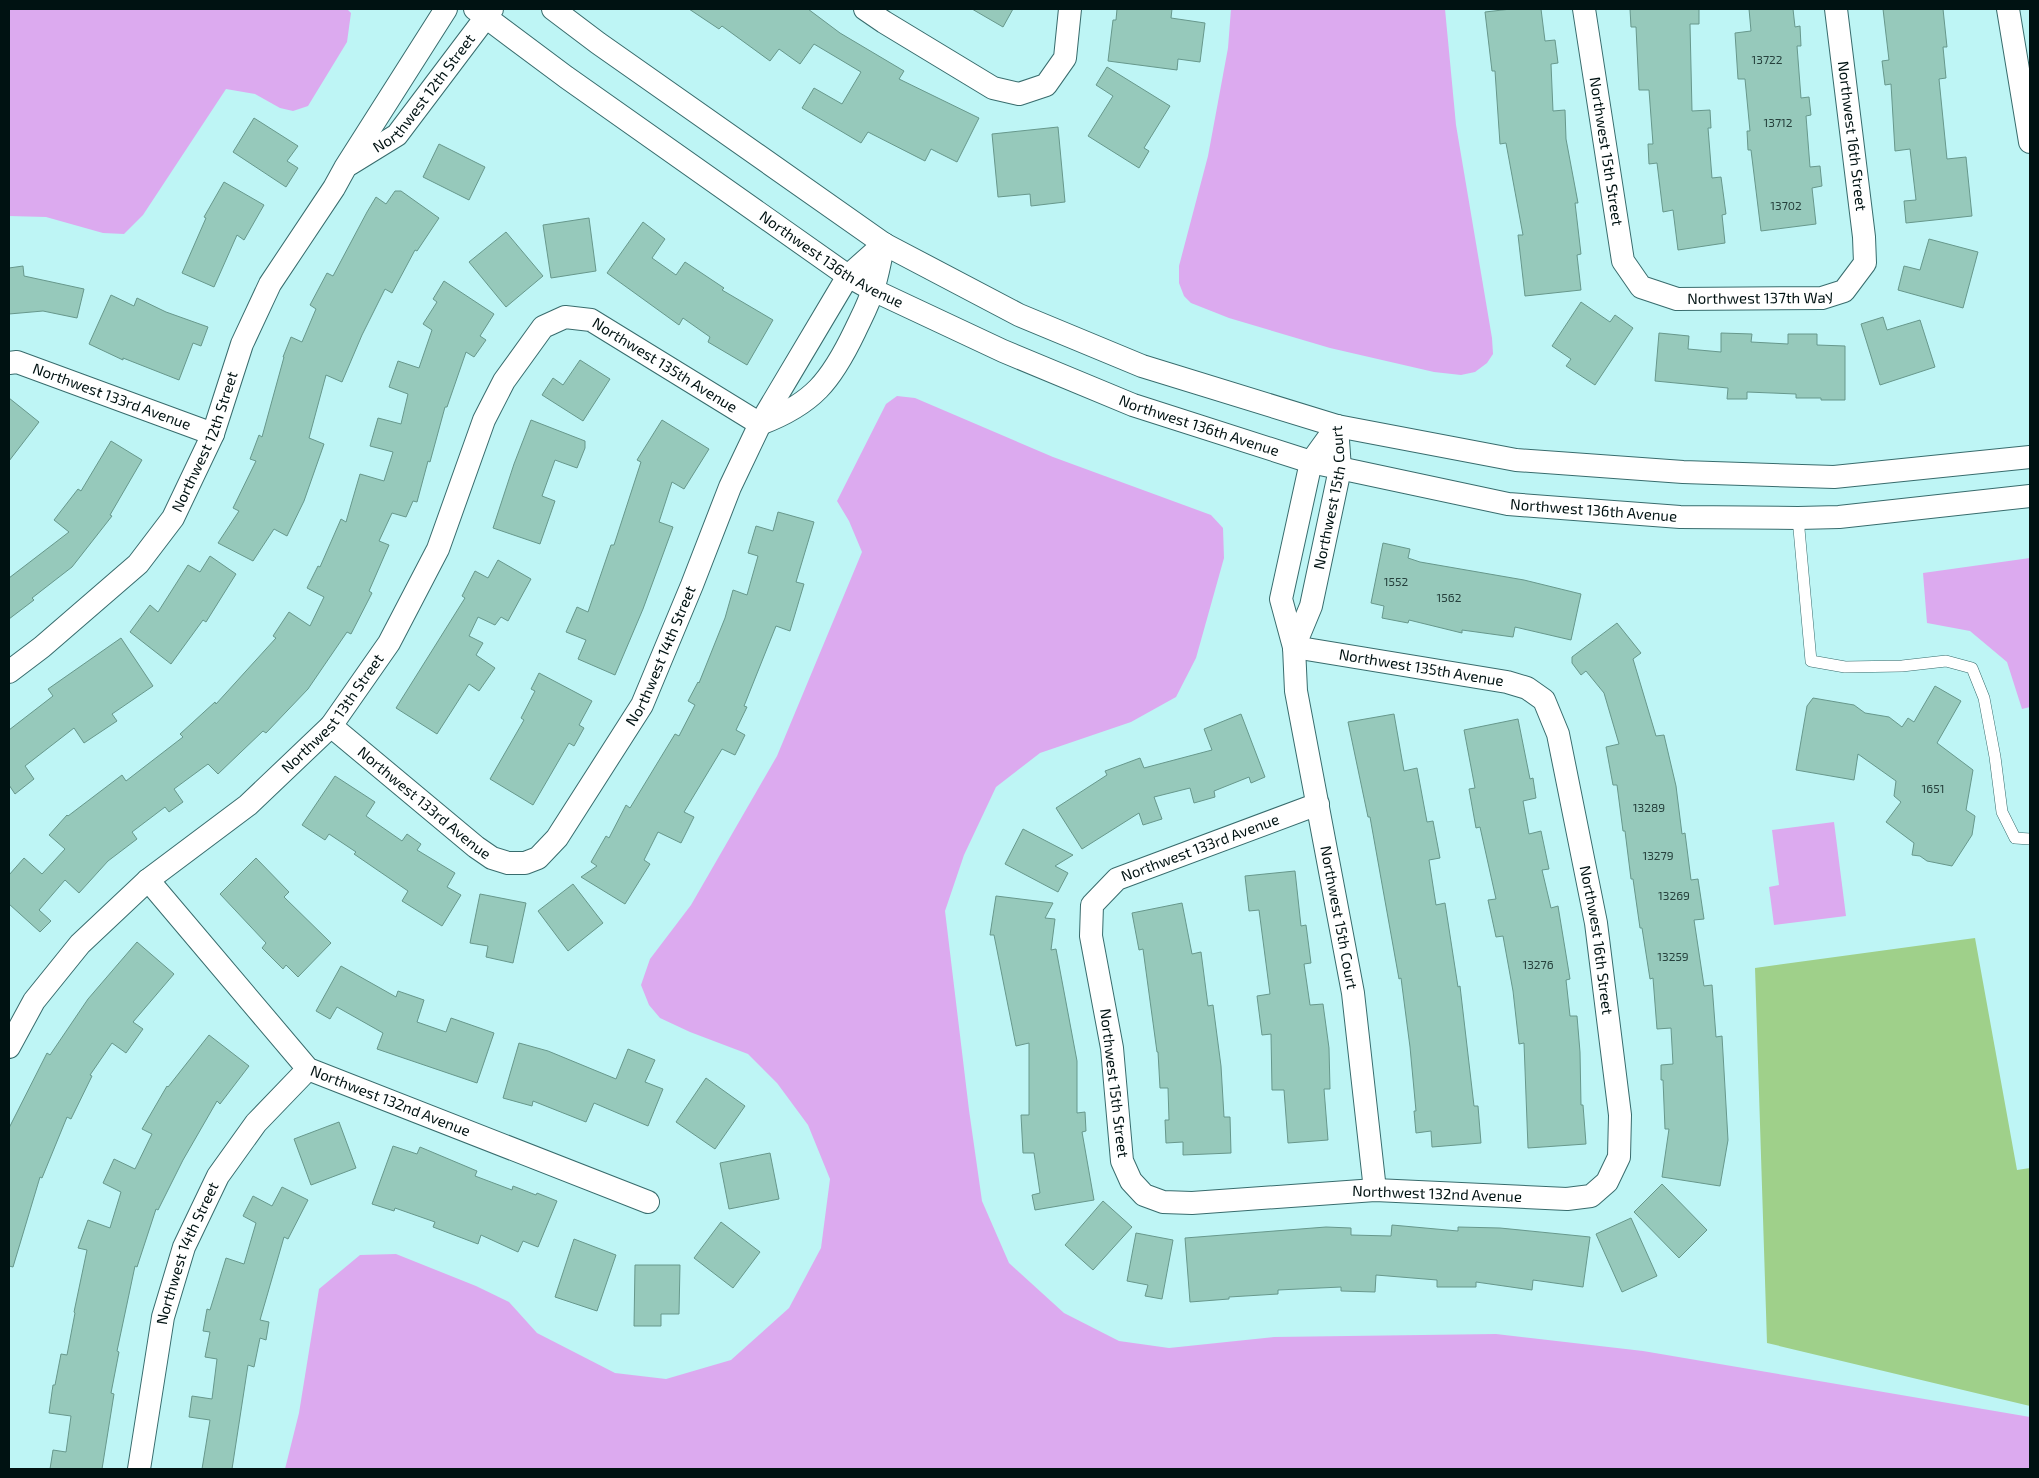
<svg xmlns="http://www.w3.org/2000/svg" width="2039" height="1478" font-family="'Exo 2',sans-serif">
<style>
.green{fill:#9fd08a}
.water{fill:#dcaaef}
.building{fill:#96c9bb;stroke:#67988c}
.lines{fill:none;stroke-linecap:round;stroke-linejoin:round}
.service-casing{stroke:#386c6d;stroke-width:12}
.minor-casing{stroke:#386c6d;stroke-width:24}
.service{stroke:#fff;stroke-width:11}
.minor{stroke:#fff;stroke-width:22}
.labels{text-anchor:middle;stroke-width:4.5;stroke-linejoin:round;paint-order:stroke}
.number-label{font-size:12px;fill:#26403c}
.street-label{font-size:15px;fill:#001212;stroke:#fff}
</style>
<rect width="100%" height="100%" fill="#bef5f5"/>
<!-- green -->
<polygon class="green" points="1975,938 2017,1170 2030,1168 2030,1406 1767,1343 1755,968"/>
<!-- water -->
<g class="water">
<polygon points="9,9 347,9 351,13 347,42 308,106 293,111 280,108 255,94 226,89 143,215 124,234 103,233 46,217 9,216"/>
<polygon points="1231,9 1445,9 1456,125 1492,338 1493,354 1487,363 1475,372 1461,375 1434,372 1330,348 1229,318 1191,303 1184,296 1179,283 1179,266 1208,156 1228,48"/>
<polygon points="897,396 915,398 1053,457 1211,515 1223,528 1224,558 1196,658 1176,697 1131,722 1040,753 996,787 964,855 945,911 969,1110 982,1201 1009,1263 1064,1313 1119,1341 1169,1348 1274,1337 1496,1334 1643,1351 2030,1417 2030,1469 285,1469 299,1413 319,1289 360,1255 396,1254 476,1286 509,1302 537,1333 615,1373 666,1379 731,1360 789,1308 821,1248 830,1179 808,1125 777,1083 748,1054 690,1032 660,1018 649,1005 641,985 650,959 691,905 777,756 862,552 849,521 837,501 886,404"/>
<polygon points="2030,558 2030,707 2022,709 2007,662 1970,631 1927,623 1923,573"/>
<polygon points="1834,822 1846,916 1774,925 1769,887 1779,885 1772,830"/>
</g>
<!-- building -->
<g class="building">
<polygon points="689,9 808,9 840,33 904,71 899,79 979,118 957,162 931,149 925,161 868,132 861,143 802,108 814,88 842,104 861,72 814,44 800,64 779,49 770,61 722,26 719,29"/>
<polygon points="972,9 1013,9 1003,27"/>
<polygon points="1117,9 1172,9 1171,18 1205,23 1200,62 1178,59 1177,70 1108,61 1113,20 1116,20"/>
<polygon points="1511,9 1541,9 1545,41 1555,40 1558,63 1551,64 1553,111 1565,110 1566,139 1578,203 1575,203 1581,254 1577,255 1581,290 1525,296 1518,235 1523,235 1506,143 1500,144 1495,71 1492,71 1485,12"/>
<polygon points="1630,9 1699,9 1699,24 1690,24 1692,111 1710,110 1711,128 1708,128 1712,178 1721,177 1726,214 1722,215 1725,243 1678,250 1673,210 1663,212 1657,163 1649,164 1648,144 1653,144 1649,90 1639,90 1636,27 1631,27"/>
<polygon points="1749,9 1793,9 1795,27 1800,26 1801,46 1797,46 1801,98 1809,97 1811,115 1806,116 1810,167 1820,166 1822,186 1812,188 1816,224 1761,231 1751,150 1748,150 1747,131 1750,131 1745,79 1738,79 1735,33 1751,31"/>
<polygon points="1883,9 1943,9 1947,47 1943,47 1946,78 1939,79 1947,159 1966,157 1972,216 1906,223 1904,201 1916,200 1910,149 1895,151 1891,84 1885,85 1882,61 1889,60"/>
<polygon points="1107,67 1170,106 1144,148 1149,151 1139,168 1088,136 1113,96 1096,85"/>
<polygon points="254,118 298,146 287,161 298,168 286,187 233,152"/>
<polygon points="1058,127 1065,202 1031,206 1030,194 998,197 992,134"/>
<polygon points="439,144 485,167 469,200 423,177"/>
<polygon points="224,182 264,205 244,240 237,235 214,287 182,273 206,218 204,217"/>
<polygon points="395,191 401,191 439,218 417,251 415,250 392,293 385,289 362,335 342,382 326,375 309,438 324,444 304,501 287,536 274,529 253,561 218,543 239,511 233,508 256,461 250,459 259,435 262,437 284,357 283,357 291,337 302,342 316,309 310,305 327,273 333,276 367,212 376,197 386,204"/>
<polygon points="589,218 596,271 551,278 543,225"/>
<polygon points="643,222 665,239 652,258 676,275 685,262 724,288 722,290 773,320 747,365 708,342 710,337 683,318 679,325 607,273"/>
<polygon points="506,232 543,276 506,307 469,262"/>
<polygon points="1929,239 1978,252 1963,308 1898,290 1904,266 1920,270"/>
<polygon points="23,266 24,276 84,289 77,318 43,311 9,314 9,268"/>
<polygon points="444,281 494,314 480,336 486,340 474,357 466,352 447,407 445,407 430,462 428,461 417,502 413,501 406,517 392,513 379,541 389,545 369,591 372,593 351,634 347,632 308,689 266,733 263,731 218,774 208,764 174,789 183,802 169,812 165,807 132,832 137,839 108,861 79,893 65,880 39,910 51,921 40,932 9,904 9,875 24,858 42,874 65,849 49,835 67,815 68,816 122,775 126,781 183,737 180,734 215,702 216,704 276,638 273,636 289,612 310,626 324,597 307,588 318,566 320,567 341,519 346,522 360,474 384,481 393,452 370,446 378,418 401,424 408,394 389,387 398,361 419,368 432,330 423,324 437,302 433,299"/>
<polygon points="111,295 134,306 137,298 166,312 208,327 201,346 193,343 179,380 123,358 123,360 89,344"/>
<polygon points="1581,302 1610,322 1615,315 1633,328 1595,385 1566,366 1571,359 1552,346"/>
<polygon points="1883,317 1887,330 1920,320 1935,367 1880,385 1861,324"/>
<polygon points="1659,333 1689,336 1688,349 1721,352 1721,333 1752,334 1751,342 1788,344 1788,334 1817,334 1817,345 1845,346 1845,400 1821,400 1821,398 1796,398 1796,394 1747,392 1747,399 1727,399 1728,388 1655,381"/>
<polygon points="580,360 610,379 583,421 542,395 553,378 563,385"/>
<polygon points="9,398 39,422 9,461"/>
<polygon points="531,420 585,441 585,448 577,468 555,460 542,496 555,501 540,544 493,528 514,464"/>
<polygon points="662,420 709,449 684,489 672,482 659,522 673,527 643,609 615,675 578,659 586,640 566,632 577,607 588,612 611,545 614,545 641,462 637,460"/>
<polygon points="111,441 142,460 110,515 112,516 72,567 32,598 34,600 9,619 9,578 69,532 54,520 78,489 81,491"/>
<polygon points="778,512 814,522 796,582 804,584 790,631 776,626 744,706 747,707 736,730 745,735 735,755 722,749 684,812 694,817 681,843 658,832 644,860 650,864 625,904 581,877 597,866 591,862 606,836 609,838 626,805 630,808 675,734 679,736 695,705 688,701 698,682 699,683 725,618 733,590 747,595 758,556 748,553 756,526 773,531"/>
<polygon points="1383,543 1410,549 1408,558 1420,562 1524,580 1581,594 1571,640 1515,627 1513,637 1462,630 1462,633 1409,620 1408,623 1382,618 1384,606 1371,603"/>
<polygon points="210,556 236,574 206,622 203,620 171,664 130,632 150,605 158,612 188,565 200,572"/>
<polygon points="498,560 531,579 508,621 501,617 495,625 478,617 469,636 483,643 476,655 495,668 479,691 469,684 437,734 396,708 465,598 462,596 475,571 488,578"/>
<polygon points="1617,623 1641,653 1633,659 1656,736 1664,735 1676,786 1682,834 1685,833 1691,880 1698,879 1704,919 1694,920 1704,986 1712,985 1716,1037 1722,1036 1728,1140 1720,1186 1662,1177 1669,1129 1665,1129 1663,1080 1661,1080 1661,1065 1673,1064 1671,1028 1657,1029 1653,978 1650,979 1642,928 1640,928 1633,879 1631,879 1625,831 1623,831 1617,785 1613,785 1606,747 1619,744 1604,693 1586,671 1581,675 1572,663 1572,657"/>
<polygon points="121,638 153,686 112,714 117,721 84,743 74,728 25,766 34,779 15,794 9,785 9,730 53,696 48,689"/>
<polygon points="539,673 592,701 579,725 584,728 574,746 569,743 533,805 490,779 524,720 521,718 535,691 531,689"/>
<polygon points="1935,686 1961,701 1937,743 1973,770 1966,810 1975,816 1972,835 1952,866 1927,861 1920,856 1912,855 1914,843 1886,822 1901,802 1894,796 1896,781 1858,754 1854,780 1796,770 1807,706 1813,698 1854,705 1865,713 1889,717 1902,727 1908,718 1914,722"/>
<polygon points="1241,714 1265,777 1251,783 1249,777 1214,791 1215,797 1194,803 1190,788 1154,797 1162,819 1143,825 1139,813 1082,849 1056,808 1107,775 1105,771 1140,758 1144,768 1212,750 1204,729"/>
<polygon points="1394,714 1404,771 1417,768 1427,822 1433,821 1440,858 1429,860 1436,905 1445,903 1458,987 1460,986 1474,1106 1478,1106 1481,1143 1432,1147 1431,1131 1416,1133 1414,1111 1416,1111 1410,1047 1401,978 1399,979 1370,817 1368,817 1348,722"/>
<polygon points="1518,719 1530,779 1533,778 1536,798 1523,801 1529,834 1541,831 1549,869 1542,870 1551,908 1558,906 1570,979 1566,980 1570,1016 1577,1016 1580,1052 1581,1105 1583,1105 1586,1144 1528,1148 1524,1043 1519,1044 1513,991 1503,936 1496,937 1488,900 1496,899 1480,827 1476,828 1469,789 1475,788 1464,730"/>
<polygon points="335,776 375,802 366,816 402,841 407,834 421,844 417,850 455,873 447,887 461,895 442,926 402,901 408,891 354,854 356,852 329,834 325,840 302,825"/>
<polygon points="1023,829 1073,855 1055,866 1068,873 1058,892 1005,864"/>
<polygon points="256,858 289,892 284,897 331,943 298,977 286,965 283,969 262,948 266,943 220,894"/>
<polygon points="1295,871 1301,926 1306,925 1311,963 1304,964 1310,1005 1323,1004 1329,1048 1330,1089 1324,1089 1328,1140 1288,1143 1284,1090 1272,1090 1271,1034 1262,1035 1257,996 1270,994 1259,910 1249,911 1245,876"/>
<polygon points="573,884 603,923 568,951 538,911"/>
<polygon points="480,894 526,903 513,963 486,957 488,946 470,943"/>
<polygon points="996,896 1053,903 1045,918 1055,919 1051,950 1056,949 1077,1061 1077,1113 1085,1112 1086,1131 1082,1132 1094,1200 1035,1210 1032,1195 1040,1193 1034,1153 1023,1153 1021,1115 1029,1115 1029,1043 1016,1046 994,935 990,935"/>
<polygon points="1182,903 1192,954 1201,952 1208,1006 1213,1005 1221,1066 1224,1117 1230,1117 1231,1153 1183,1155 1183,1142 1166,1143 1165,1120 1169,1120 1168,1088 1160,1088 1158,1052 1157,1052 1143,949 1139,950 1132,913"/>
<polygon points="137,942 174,974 133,1022 143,1029 126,1053 112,1043 90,1075 92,1076 71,1119 67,1117 42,1178 40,1177 13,1267 9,1266 9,1128 47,1053 50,1055 88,999"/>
<polygon points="341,966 396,997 398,991 424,1000 417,1022 446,1032 451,1018 494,1033 477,1083 377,1049 383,1033 337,1007 330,1019 316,1011"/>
<polygon points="209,1035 249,1066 220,1104 217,1101 183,1160 158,1210 156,1209 137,1267 135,1266 117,1351 119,1352 111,1393 114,1394 102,1469 50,1469 53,1450 66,1452 71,1416 49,1413 53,1385 55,1385 61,1354 67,1355 75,1313 74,1312 87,1250 78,1248 88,1220 110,1228 121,1192 103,1183 114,1159 135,1169 152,1134 142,1129 167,1086 168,1087"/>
<polygon points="519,1043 548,1051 616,1079 628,1049 655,1060 645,1082 663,1089 648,1126 594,1103 586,1122 533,1101 532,1106 503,1098"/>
<polygon points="706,1078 745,1106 715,1149 676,1122"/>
<polygon points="339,1122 356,1168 311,1185 294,1139"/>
<polygon points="393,1146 417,1154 420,1147 477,1171 475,1176 512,1190 513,1186 536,1195 537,1193 557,1201 538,1247 523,1241 518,1252 481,1235 478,1244 433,1227 435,1222 395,1208 394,1211 372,1204"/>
<polygon points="770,1153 779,1199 729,1209 720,1163"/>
<polygon points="1662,1184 1707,1230 1679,1258 1634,1212"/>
<polygon points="282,1187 308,1200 288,1239 284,1237 260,1320 269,1322 266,1340 260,1338 254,1367 248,1365 232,1469 202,1469 210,1420 189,1417 192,1396 212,1399 217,1359 205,1357 210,1332 203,1331 207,1309 210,1310 226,1258 244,1264 256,1223 243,1216 253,1196 272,1206"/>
<polygon points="1103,1201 1132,1227 1093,1270 1065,1245"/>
<polygon points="1631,1218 1657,1276 1622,1292 1596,1234"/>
<polygon points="721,1222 760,1252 733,1288 694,1258"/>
<polygon points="1392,1225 1458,1231 1458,1227 1500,1228 1590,1237 1583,1287 1533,1280 1532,1290 1476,1282 1476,1287 1437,1287 1437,1280 1376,1275 1375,1292 1341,1291 1341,1287 1278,1290 1278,1294 1229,1297 1229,1299 1190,1302 1185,1238 1326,1227 1351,1228 1351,1235 1391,1236"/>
<polygon points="1136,1233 1173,1240 1162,1299 1145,1296 1148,1285 1127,1281"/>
<polygon points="574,1239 616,1255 597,1311 555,1297"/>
<polygon points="635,1265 680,1265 679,1314 661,1314 661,1326 634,1326"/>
</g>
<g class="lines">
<!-- service casing -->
<g class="service-casing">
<polyline id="service" points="1798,518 1811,661 1845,667 1902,666 1946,661 1972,668 1984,698 1995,757 2002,812 2015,838 2030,839"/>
</g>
<!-- minor casing -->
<g class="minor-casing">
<g id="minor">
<path id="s1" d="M475,9L566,77L848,276L873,290L1003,351L1133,405L1311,462L1508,504L1680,517L1798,518L1839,517L2030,496"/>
<polyline points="553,9 598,43 884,244 1019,315 1142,366 1337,426 1516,460 1683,472 1834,477 2030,457"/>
<polyline points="865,9 884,22 993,88 1019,94 1046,85 1065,58 1070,9"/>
<path id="s2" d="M1584,9L1623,261L1641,287L1677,299L1822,298L1844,291L1865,263L1864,237L1836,9"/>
<polyline points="2008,9 2030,142"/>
<path id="s3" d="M350,164L397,135L492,9"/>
<path id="s4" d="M9,363L17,362L213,434"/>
<path d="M760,424C813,404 831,381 855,331C861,318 869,304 873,289C878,275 880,259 884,244"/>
<path id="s5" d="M1337,426L1311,462L1281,599L1294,647L1296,691L1353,993L1375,1190"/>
<path id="s6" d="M1294,647L1507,682L1527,688L1544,700L1558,734L1596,923L1620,1115L1619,1157L1607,1182L1591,1196L1567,1199L1375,1190L1192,1203L1163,1202L1144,1195L1131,1181L1122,1161L1112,1048L1091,936L1092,905L1117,879L1318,804"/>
<path id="s7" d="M1294,647L1311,606L1340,469L1337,426"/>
<path id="s8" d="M9,672L42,647L138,564L173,518L213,434L242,344L270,284L334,188L345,168L446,9"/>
<path id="s9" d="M331,726L476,847L492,858L508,863H525L538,858L557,838L642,705L692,585L730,487L760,424L848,276L884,244"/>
<path id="s10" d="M148,880L308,1069L648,1202"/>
<path id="s11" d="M9,1047L34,1001L80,944L148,880L248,805L331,726L389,643L438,549L484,420L504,381L543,327L565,317L591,320L760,424"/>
<path id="s12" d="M139,1469L163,1317L184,1247L218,1176L256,1123L308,1069"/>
</g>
</g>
<!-- service -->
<use href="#service" class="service"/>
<!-- minor -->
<use href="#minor" class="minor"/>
</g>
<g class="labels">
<!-- number labels -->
<g class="number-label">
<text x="1767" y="64">13722</text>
<text x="1778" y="127">13712</text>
<text x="1786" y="210">13702</text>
<text x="1396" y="586">1552</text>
<text x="1449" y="602">1562</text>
<text x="1933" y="793">1651</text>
<text x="1649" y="812">13289</text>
<text x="1658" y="860">13279</text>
<text x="1674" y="900">13269</text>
<text x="1673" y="961">13259</text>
<text x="1538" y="969">13276</text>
</g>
<!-- street labels -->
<g class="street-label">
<text dy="5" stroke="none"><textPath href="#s3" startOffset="104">Northwest 12th Street</textPath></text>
<text transform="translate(1852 136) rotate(83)" y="5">Northwest 16th Street</text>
<text dy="5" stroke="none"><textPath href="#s2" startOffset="144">Northwest 15th Street</textPath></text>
<text dy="5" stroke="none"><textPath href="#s1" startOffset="436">Northwest 136th Avenue</textPath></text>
<text dy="5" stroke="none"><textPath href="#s2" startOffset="408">Northwest 137th Way</textPath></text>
<text dy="5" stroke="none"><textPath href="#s11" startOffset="1050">Northwest 135th Avenue</textPath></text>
<text dy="5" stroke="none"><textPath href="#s4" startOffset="109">Northwest 133rd Avenue</textPath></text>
<text dy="5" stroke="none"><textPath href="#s1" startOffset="841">Northwest 136th Avenue</textPath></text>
<text dy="5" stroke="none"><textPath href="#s8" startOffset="309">Northwest 12th Street</textPath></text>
<text dy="5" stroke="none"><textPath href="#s7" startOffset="155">Northwest 15th Court</textPath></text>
<text dy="5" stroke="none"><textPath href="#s1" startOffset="1246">Northwest 136th Avenue</textPath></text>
<text dy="5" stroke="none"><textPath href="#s9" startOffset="494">Northwest 14th Street</textPath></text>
<text dy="5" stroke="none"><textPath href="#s6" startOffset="129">Northwest 135th Avenue</textPath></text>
<text dy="5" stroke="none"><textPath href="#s11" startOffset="469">Northwest 13th Street</textPath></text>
<text dy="5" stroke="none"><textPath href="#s9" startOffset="121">Northwest 133rd Avenue</textPath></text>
<text dy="5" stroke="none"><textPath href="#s6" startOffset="1645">Northwest 133rd Avenue</textPath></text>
<text dy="5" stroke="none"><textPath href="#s5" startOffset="509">Northwest 15th Court</textPath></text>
<text dy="5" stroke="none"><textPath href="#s6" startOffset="504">Northwest 16th Street</textPath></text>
<text transform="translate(1114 1083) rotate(83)" y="5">Northwest 15th Street</text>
<text dy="5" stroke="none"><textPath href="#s10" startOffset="336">Northwest 132nd Avenue</textPath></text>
<text transform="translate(1437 1194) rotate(2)" y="5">Northwest 132nd Avenue</text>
<text dy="5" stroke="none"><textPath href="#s12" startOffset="222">Northwest 14th Street</textPath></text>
</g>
</g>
<!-- border -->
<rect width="2039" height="1478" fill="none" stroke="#001212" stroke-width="20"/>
</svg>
